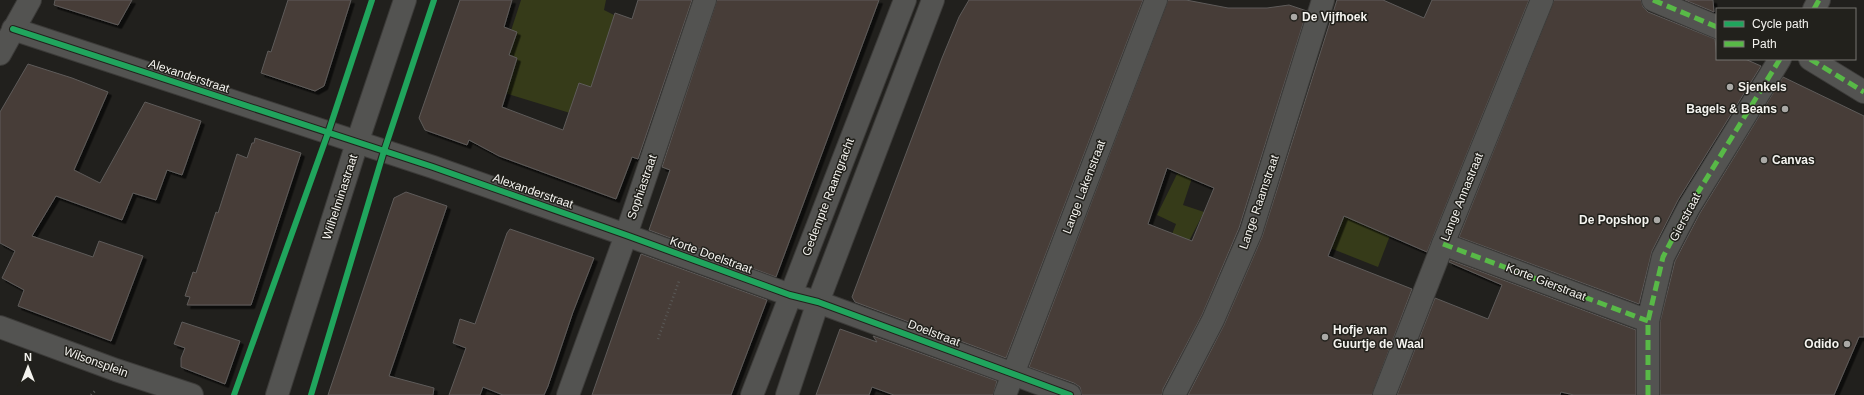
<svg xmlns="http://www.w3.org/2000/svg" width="1864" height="395" font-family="Helvetica,sans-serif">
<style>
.green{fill:#363b19}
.building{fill:#473d37;stroke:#5e5b5a;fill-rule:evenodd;filter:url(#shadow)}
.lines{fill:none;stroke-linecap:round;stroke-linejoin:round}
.street-casing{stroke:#3c3b39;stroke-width:24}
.secondary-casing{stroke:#3c3b39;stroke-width:24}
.path{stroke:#5a5a58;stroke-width:2.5;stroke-dasharray:1 3;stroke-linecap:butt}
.street{stroke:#535351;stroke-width:22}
.secondary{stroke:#535351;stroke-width:22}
.quiet{stroke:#58b947;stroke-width:5;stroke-dasharray:10 5;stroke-linecap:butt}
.cycleway-casing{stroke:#22211c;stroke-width:8}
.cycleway{stroke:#20a55d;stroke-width:6}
.poi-dot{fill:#aaa9a6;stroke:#22211c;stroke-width:1.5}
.labels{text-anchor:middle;stroke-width:3;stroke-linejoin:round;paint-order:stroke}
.poi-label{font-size:12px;font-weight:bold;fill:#f4f3ef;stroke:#22211c;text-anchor:start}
.street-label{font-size:12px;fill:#f4f3ef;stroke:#22211c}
</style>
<defs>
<filter id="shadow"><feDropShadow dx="3.5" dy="3.5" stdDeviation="0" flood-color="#0009"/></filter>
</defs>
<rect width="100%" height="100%" fill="#21201d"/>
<!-- green -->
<g class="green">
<polygon points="521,0 606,0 604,10 622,19 597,94 570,113 492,89"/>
<polygon points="1178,172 1193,175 1183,205 1204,212 1145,326 1167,247 1176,224 1157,215"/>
<polygon points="1343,204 1394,225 1378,267 1315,242"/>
</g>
<!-- building -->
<g class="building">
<polygon points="55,0 132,0 118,25 54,5"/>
<polygon points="288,0 351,0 324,86 315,91 261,73 268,51 271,52"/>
<polygon points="460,0 512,0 504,27 517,32 509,55 517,58 502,107 563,130 579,83 591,87 615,13 632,19 638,0 692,0 638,159 632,157 616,199 499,156 469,140 467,145 425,130 419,118"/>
<polygon points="717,0 879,0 776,277 649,230 670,170 662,167"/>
<polygon points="969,0 1143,0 1006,358 855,302 852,297 942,58 959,17"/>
<path d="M1168,0H1186L1228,8H1267L1289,5L1307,11L1239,228L1202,315L1163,389L1162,395H1082L1080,387L1074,383L1029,367ZM1167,168L1214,188L1192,241L1148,224Z"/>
<polygon points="1337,0 1383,0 1424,18 1432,0 1529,0 1427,252 1344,216 1328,256 1412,289 1372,395 1188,395 1224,325 1262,237"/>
<polygon points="1554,0 1641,0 1643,7 1648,12 1715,39 1717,59 1745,59 1761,66 1678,200 1652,251 1639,304 1459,237"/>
<polygon points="1685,0 1713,0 1714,12"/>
<polygon points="28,64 72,78 108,92 74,170 100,183 145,102 201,121 182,175 167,170 156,200 133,193 122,220 56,196 32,236 93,257 99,241 143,256 111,341 18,306 24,290 2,278 15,251 0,243 0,112"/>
<polygon points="1783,77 1864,116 1864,337 1859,337 1834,395 1660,395 1660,322 1675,261 1700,213"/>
<polygon points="255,138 301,153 251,305 187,305 190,297 185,296 193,272 196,273 216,212 218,213 237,154 247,158 252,143 254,143"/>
<polygon points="406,192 447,206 389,376 434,388 433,395 328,395 394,198"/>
<polygon points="510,229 594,258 573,312 548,386 544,395 503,395 483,387 480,395 449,395 466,348 453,343 460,319 475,324 507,233"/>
<polygon points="641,254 767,300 731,395 592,395"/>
<polygon points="1450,260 1636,330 1636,395 1574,395 1561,392 1560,395 1397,395 1435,298 1488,319 1502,285 1449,262"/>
<polygon points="182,322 240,341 225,384 181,367 181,358 185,348 174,344"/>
<polygon points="840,329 877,342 873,336 997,381 993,395 894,395 872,387 869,395 816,395"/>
</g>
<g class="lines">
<!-- street casing -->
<g class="street-casing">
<g id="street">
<polyline points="1653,0 1717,27"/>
<polyline points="1814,9 1819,0"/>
<polyline points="13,29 433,167 626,235 790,295 818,302 1070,395"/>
<polyline points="0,54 30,0"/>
<polyline points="1810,59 1864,92"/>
<polyline points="1443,244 1648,321"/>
<polyline points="0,327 116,370 192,395"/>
<polyline points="568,395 626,235 705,0"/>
<polyline points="752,395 905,0"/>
<polyline points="787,395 818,302 933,0"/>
<polyline points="1005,395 1156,0"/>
<polyline points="1174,395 1213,320 1251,232 1323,0"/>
<polyline points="1384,395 1443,244 1542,0"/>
<polyline points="1648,395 1648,321 1663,257 1689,207 1780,59"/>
</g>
</g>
<!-- secondary casing -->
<g class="secondary-casing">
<polyline id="secondary" points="277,395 357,143 405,0"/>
</g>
<!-- path -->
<g class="path">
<polyline points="658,339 679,281"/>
<polyline points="91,395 96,390"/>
</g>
<!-- street -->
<use href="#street" class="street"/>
<!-- secondary -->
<use href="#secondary" class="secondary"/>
<!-- quiet -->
<g class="quiet">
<polyline points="1653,0 1717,27"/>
<polyline points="1814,9 1819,0"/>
<polyline points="1810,59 1864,92"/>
<polyline points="1443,244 1648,321"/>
<polyline points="1648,395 1648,321 1663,257 1689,207 1780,59"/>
</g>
<!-- cycleway casing -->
<g class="cycleway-casing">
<g id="cycleway">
<polyline points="13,29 433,167 626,235 790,295 818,302 1070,395"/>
<polyline points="234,395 328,133 372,0"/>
<polyline points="311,395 384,151 434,0"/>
</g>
</g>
<!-- cycleway -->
<use href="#cycleway" class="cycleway"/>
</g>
<!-- markers -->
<g class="poi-dot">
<circle cx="1294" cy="17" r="4"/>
<circle cx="1730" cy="87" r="4"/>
<circle cx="1785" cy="109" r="4"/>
<circle cx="1764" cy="160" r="4"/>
<circle cx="1657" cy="220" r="4"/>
<circle cx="1325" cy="337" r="4"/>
<circle cx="1847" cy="344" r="4"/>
</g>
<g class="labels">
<!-- poi labels -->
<g class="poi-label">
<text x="1302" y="21">De Vijfhoek</text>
<text x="1738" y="91">Sjenkels</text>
<text x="1777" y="113" text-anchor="end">Bagels &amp; Beans</text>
<text x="1772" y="164">Canvas</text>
<text x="1649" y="224" text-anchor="end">De Popshop</text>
<text x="1333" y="334">Hofje van<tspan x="1333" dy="14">Guurtje de Waal</tspan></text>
<text x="1839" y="348" text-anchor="end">Odido</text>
</g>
<!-- street labels -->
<g class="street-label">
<text transform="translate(189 76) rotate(18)" y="4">Alexanderstraat</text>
<text transform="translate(642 187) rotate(-71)" y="4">Sophiastraat</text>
<text transform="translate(1084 187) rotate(-69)" y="4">Lange Lakenstraat</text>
<text transform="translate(533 191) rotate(19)" y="4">Alexanderstraat</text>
<text transform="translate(340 197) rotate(-72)" y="4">Wilhelminastraat</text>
<text transform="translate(828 197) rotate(-69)" y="4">Gedempte Raamgracht</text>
<text transform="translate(1462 197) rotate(-68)" y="4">Lange Annastraat</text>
<text transform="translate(1259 202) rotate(-71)" y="4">Lange Raamstraat</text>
<text transform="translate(1685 217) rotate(-62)" y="4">Gierstraat</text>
<text transform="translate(711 255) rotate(20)" y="4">Korte Doelstraat</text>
<text transform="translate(1546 282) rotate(21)" y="4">Korte Gierstraat</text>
<text transform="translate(934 333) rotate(21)" y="4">Doelstraat</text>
<text transform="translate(96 362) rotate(20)" y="4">Wilsonsplein</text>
</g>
</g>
<!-- legend -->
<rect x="1716" y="8" width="140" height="52" fill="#22211c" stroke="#767570"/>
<rect x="1724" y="21" width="20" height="6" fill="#20a55d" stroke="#767570"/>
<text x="1752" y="28" font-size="12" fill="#f4f3ef">Cycle path</text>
<rect x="1724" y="41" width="20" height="6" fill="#58b947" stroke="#767570"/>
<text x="1752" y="48" font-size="12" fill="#f4f3ef">Path</text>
<!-- north arrow -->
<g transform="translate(28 367)" stroke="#22211c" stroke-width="3" paint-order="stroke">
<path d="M0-3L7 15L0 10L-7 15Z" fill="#f4f3ef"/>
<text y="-6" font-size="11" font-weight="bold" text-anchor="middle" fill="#f4f3ef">N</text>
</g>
</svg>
